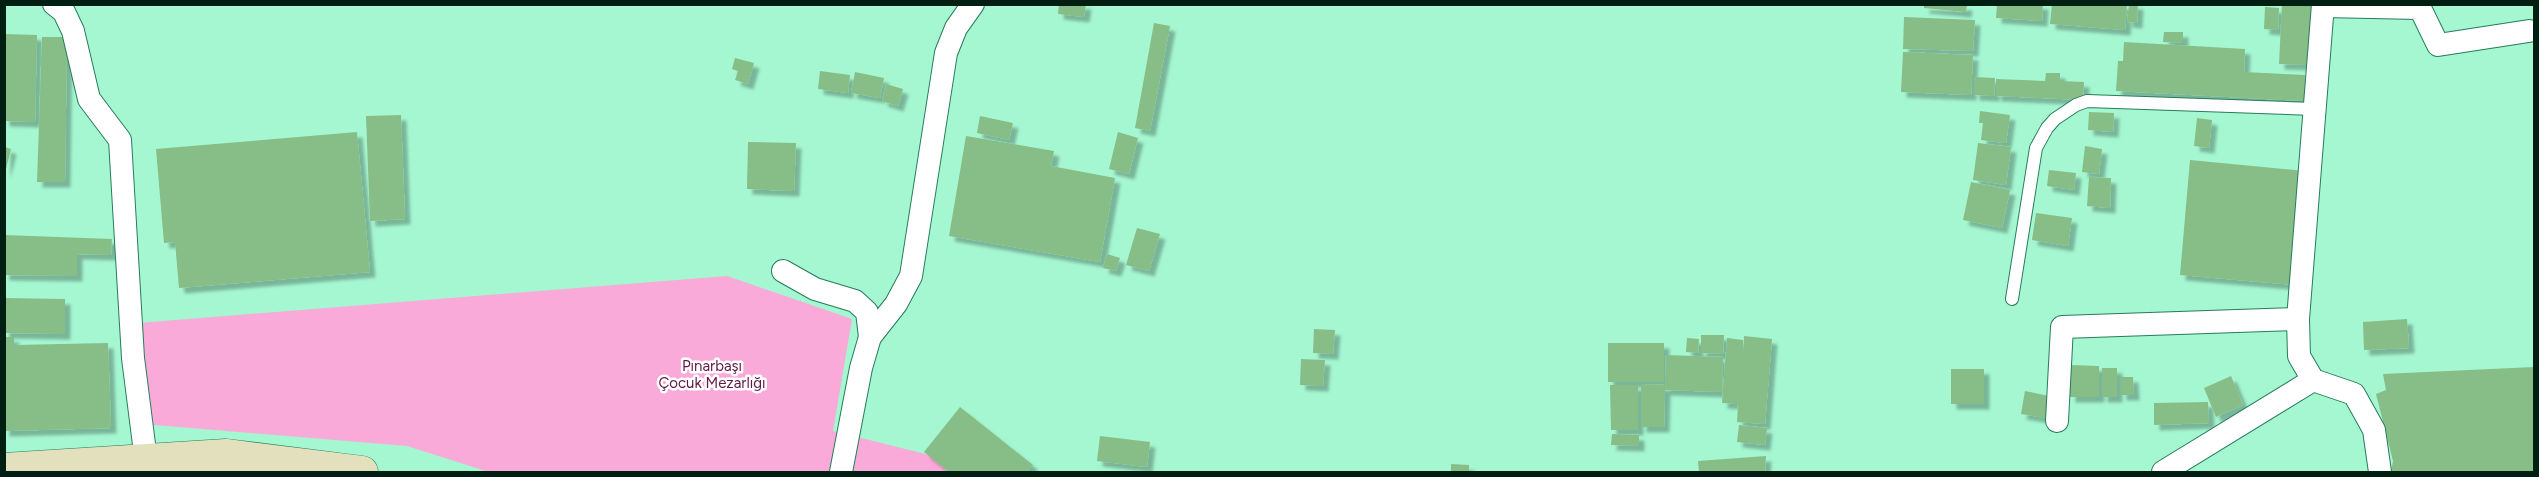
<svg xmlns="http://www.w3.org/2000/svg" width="2539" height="477" font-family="Figtree,sans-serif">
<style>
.green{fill:#f9aad8}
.building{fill:#87bd86;filter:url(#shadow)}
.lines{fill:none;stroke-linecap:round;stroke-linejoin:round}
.lane-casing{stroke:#267c5b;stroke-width:14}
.street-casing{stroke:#267c5b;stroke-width:24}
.secondary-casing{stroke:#267c5b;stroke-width:33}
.lane{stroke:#fff;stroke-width:12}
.street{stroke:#fff;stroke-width:22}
.secondary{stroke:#e3e0bd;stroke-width:32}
.labels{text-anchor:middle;stroke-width:5;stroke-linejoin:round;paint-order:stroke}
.park-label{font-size:15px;fill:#5f1948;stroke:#fff}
</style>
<defs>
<filter id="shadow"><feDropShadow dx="5.5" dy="5.5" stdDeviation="1.5" flood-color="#0004"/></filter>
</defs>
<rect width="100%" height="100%" fill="#a5f7d1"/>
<!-- green -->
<polygon class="green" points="727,276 852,319 833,431 998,472 489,472 407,446 143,424 138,323"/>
<!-- building -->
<g class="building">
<polygon points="1059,4 1086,4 1084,17 1058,14"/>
<polygon points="1997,4 2043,4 2042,21 1996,18"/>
<polygon points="2052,4 2127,4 2125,30 2050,24"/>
<polygon points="2129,4 2138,4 2137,23 2127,22"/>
<polygon points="2282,4 2313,4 2310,65 2279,64"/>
<polygon points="1924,5 1967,5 1966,12 1924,8"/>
<polygon points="2265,7 2279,8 2278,30 2264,29"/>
<polygon points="1904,17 1975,20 1973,51 1903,49"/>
<polygon points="1154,23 1170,26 1150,131 1135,128"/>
<polygon points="2164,32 2183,32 2183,43 2163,42"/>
<polygon points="4,34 37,35 35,122 4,121"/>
<polygon points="42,37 67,37 65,182 37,182"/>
<polygon points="2124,42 2245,49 2244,72 2305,75 2304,101 2116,91 2118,61 2123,61"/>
<polygon points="1903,52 1973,55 1971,95 1901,92"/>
<polygon points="735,58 754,63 748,84 735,80 738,71 732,69"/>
<polygon points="820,71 850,75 848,93 818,89"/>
<polygon points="855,72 884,78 880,98 851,93"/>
<polygon points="2046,73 2060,73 2060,81 2084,82 2083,100 1996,96 1996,79 2045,81"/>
<polygon points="1974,77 1995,78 1994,96 1974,95"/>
<polygon points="886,84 903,89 898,106 882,101"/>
<polygon points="1980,111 2010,115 2006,143 1981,140 1983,123 1979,123"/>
<polygon points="2089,112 2114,113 2113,132 2088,130"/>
<polygon points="401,115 405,219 370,221 366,116"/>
<polygon points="980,116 1013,123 1009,140 977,133"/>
<polygon points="2197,118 2212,120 2209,148 2194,146"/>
<polygon points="357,132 370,272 179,288 175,242 164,243 156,149"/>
<polygon points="1118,132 1138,138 1129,174 1109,169"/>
<polygon points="966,136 1054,151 1051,166 1115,178 1100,262 949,236"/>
<polygon points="748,142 796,143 794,191 747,189"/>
<polygon points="1978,143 2011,147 2006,185 1973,180"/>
<polygon points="2085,146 2102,149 2099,174 2082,172"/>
<polygon points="5,147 11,149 5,173"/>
<polygon points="2190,160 2305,171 2294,285 2180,275"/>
<polygon points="2049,170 2076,173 2074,190 2047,186"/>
<polygon points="2089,177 2111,178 2110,208 2087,206"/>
<polygon points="1971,182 2010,190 2002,228 1963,220"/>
<polygon points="2036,213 2072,218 2068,246 2032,240"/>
<polygon points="1137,228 1160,234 1149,271 1126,265"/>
<polygon points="4,235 112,239 111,255 77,254 77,276 4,275"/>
<polygon points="1107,254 1120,258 1116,271 1103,268"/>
<polygon points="4,298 65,299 65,334 4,333"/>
<polygon points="2407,319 2409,348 2364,350 2363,322"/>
<polygon points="1314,329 1335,330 1333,354 1313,353"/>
<polygon points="1701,335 1724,335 1723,354 1701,353"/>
<polygon points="1744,336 1772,339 1765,424 1737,422 1738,404 1722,403 1727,338 1743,340 1743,356"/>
<polygon points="4,337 14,337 14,345 108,343 111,428 4,431"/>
<polygon points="1687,338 1699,339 1698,353 1686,352"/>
<rect x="1608" y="343" width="56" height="39"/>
<polygon points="1666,355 1723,357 1722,392 1665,390 1664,427 1641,427 1641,384 1665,385"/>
<polygon points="1301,359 1325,360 1323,386 1300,385"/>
<polygon points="2070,365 2099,366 2099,397 2070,397"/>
<polygon points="2534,367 2534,472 2391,472 2393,461 2376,394 2386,390 2383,374"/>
<rect x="2102" y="368" width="15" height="29"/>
<rect x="1951" y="369" width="33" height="35"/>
<polygon points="2231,376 2243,405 2216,417 2204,388"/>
<polygon points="2121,377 2133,377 2134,395 2121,395"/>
<polygon points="1610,385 1638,385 1638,430 1611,430"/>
<polygon points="2025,391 2049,396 2045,418 2021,414"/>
<polygon points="2208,402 2209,423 2154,425 2154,403"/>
<polygon points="960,407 1033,465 1026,472 949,472 924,452"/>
<polygon points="1739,425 1767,428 1765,445 1737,442"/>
<polygon points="1612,434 1639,435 1639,446 1611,445"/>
<polygon points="1100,436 1150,442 1147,467 1097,461"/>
<polygon points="1766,456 1765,472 1699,472 1698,461"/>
<polygon points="1451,464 1469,465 1469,472 1451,472"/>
</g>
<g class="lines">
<!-- lane casing -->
<g class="lane-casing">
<polyline id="lane" points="2012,299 2036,148 2047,128 2055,119 2076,105 2087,101 2314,109"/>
</g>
<!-- street casing -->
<g class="street-casing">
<g id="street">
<polyline points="54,4 64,12 73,31 89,99 120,140 133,358 146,460"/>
<polyline points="2323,4 2298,319 2299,356 2313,380 2354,394 2374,430 2380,472"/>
<polyline points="2323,6 2420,8 2438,45 2529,31"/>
<polyline points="783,271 815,289 855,301 867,312 870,337"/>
<polyline points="2057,421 2062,327 2298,319"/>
<polyline points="841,472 861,368 870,337 896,304 911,276 946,53 956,28 973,4"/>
<polyline points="2163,472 2313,380"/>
</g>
</g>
<!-- secondary casing -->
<g class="secondary-casing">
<polyline id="secondary" points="4,469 226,455 362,472"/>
</g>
<!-- lane -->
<use href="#lane" class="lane"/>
<!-- street -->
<use href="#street" class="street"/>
<!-- secondary -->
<use href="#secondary" class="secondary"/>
</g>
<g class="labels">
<!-- park labels -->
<g class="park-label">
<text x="712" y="371">Pınarbaşı<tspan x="712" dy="17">Çocuk Mezarlığı</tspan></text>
</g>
</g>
<!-- border -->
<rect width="2539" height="477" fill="none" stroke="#001e11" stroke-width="12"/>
</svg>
